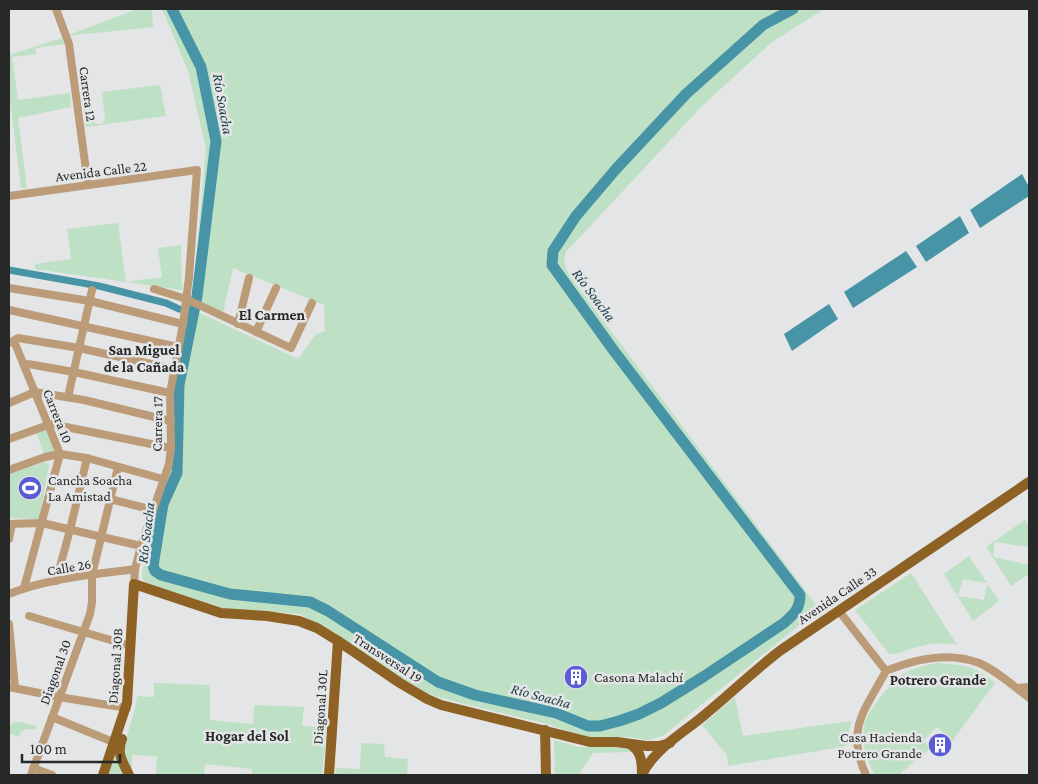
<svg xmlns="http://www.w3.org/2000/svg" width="1038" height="784" font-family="'Crimson Pro',serif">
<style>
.green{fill:#bee0c4;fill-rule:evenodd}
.water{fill:#4694a6}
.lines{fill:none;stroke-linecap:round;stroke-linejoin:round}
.canal{stroke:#4694a6;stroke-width:7}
.river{stroke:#4694a6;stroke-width:11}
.minor{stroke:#bc9c78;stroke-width:8}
.major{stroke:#8e6125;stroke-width:10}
.labels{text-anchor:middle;stroke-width:5;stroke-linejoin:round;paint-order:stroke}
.street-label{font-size:14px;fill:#272828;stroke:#e4e5e6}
.poi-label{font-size:14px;fill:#272828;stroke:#e4e5e6;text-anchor:start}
.water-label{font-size:15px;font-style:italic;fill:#1a3f47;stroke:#e4e5e6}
.neighbourhood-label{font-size:15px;font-weight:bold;fill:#272828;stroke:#e4e5e6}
</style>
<rect width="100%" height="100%" fill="#e4e5e6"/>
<!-- green -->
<g class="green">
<polygon points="137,9 152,9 153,27 66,36"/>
<path d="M162,9H824L772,42L703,105L566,252L564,261L569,275L819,609L663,736L648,740L628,737L599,739L579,735L547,724L441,698L428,694L300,614L227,609L159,588L144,581L142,574L144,562L160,496L173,458L174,394L193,295L205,159L206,148L188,71ZM233,268L324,305L325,331L315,335L298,359L200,313L199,309L200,301L223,313Z"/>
<polygon points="62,38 64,44 36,48 36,54 12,57 18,100 70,93 71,107 18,118 27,188 21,188 9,94 9,55"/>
<polygon points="160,85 166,116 85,127 84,119 91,119 96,124 102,124 105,120 102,92"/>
<polygon points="118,223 126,282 162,277 158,248 181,245 182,290 35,269 35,264 71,259 67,229"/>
<polygon points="48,425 60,454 45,457 35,429"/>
<polygon points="45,462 49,465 39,519 9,518 9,474"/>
<polygon points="1025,520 1029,526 1029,547 995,542 993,557 1029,565 1029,574 1011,586 986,547"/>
<polygon points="969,556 987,583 963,579 958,596 984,600 987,584 999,601 973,621 944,574"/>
<path d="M911,573L957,645C941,642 928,644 913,648C904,651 899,654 889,654L855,610Z"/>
<path d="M938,663C964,665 974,665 995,683L952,741L937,727L923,741L931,748L898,775H875C867,762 861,743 864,727C867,711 891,681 905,673C915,667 927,665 938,663Z"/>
<polygon points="154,683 210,685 210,720 253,724 254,705 304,707 302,726 327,727 322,775 252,775 252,769 205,764 204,775 156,775 157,756 132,755 132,769 122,752 135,709 137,696 154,697"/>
<polygon points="735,697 743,736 851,721 847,746 728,766 727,755 702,725"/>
<polygon points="15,722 19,722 37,726 35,730 27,729 21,731 19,737 9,733 9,726"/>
<polygon points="554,740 578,747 631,747 632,752 593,753 578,775 555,775"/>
<polygon points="361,743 384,744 385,757 408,759 407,775 335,775 336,768 360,769"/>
<polygon points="115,751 126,775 107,775"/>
</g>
<!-- water -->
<g class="water">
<polygon points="1022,174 1029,187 1029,196 980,228 970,210"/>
<polygon points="960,216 969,233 926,262 916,246"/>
<polygon points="906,251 917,267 853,308 844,292"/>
<polygon points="829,304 838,319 792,351 784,334"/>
</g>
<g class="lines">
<!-- canal -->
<polyline class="canal" points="9,270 99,286 166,303 179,309"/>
<!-- river -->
<path class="river" d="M172,9L201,67L216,141L197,296L179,385L177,473L163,504L153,566L155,571L161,575L230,594L310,602L328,611L438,682L475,695L556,713L588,726H600L619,721L639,714L661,703L703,677L784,623C794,614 800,609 800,595L614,351L552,265L553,251L576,216L616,169L686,94L763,25L793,9"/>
<!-- minor -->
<g class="minor">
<polyline points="56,9 69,44 88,185"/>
<polyline points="9,196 197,170 189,277 183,324 170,393 171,448 169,464 141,546 135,569 134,584"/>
<polyline points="9,288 90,301 183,324"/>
<polyline points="154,289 186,299 291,348 312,303"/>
<polyline points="9,310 178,347"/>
<polyline points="238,324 249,278"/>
<polyline points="256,332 276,288"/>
<polyline points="14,341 60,454 24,588"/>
<polyline points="9,343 18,338 79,348 174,369"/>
<polyline points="24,366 28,364 74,372 170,393"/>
<polyline points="68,397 92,290"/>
<polyline points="9,403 35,392 84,400 171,421"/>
<polyline points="9,439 51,424 171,448"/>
<polyline points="9,470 45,457 60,454 87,458 163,479"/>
<polyline points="110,499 153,510"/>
<polyline points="9,524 42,523 141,546"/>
<polyline points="9,539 12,524"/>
<polyline points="56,581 70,530 87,458"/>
<path d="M9,594C48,578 93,575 135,569"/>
<polyline points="839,611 886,671"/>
<polyline points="29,616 131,646"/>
<polyline points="9,624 15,688"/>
<path d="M886,671C915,659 948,651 979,663C997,671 1014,686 1029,698"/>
<polyline points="9,687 59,697 127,708"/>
<polyline points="1017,688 1029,687"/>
<polyline points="52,717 118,744"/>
<polyline points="33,768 52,775"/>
<polyline points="31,775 90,614 92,602 92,575 118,467"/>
<path d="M866,775C845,729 865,710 886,671"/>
</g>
<!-- major -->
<g class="major">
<polyline points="545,730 546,775"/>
<path d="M122,739C116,754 123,762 129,775"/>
<path d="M630,744C641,751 642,761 642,774"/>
<polyline points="103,775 127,703 134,584 221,613 267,616 299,621 317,628 338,641 400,683 427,699 441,705 590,742 617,742 646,746 659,746 670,743"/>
<polyline points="329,775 338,641"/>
<path d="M642,775C654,748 687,731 708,712C733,691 756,669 781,650L1029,482"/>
</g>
</g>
<!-- icons -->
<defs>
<g id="stadium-disc" transform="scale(1.25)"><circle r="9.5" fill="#595cd3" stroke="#e4e5e6"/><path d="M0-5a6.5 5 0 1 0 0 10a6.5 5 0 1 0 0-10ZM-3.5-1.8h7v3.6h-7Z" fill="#fff"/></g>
<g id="building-disc" transform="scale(1.25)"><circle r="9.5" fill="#595cd3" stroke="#e4e5e6"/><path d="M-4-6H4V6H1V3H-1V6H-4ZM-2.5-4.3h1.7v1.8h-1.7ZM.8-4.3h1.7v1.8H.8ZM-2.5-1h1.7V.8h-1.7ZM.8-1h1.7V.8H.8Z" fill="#fff"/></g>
</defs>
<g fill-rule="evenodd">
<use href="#stadium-disc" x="30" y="488"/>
<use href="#building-disc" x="576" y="677"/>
<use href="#building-disc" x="940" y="745"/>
</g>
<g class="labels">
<!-- street labels -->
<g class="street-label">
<text transform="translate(88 94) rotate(82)" y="5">Carrera 12</text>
<text transform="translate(101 171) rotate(-7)" y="5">Avenida Calle 22</text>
<text transform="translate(58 416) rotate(68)" y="5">Carrera 10</text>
<text transform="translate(157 424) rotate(-89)" y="5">Carrera 17</text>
<text transform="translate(69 567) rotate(-10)" y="5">Calle 26</text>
<text transform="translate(837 595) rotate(-34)" y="5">Avenida Calle 33</text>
<text transform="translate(388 658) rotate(33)" y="5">Transversal 19</text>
<text transform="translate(115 666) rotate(-86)" y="5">Diagonal 30B</text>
<text transform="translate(55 672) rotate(-70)" y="5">Diagonal 30</text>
<text transform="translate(320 707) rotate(-86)" y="5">Diagonal 30L</text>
</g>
<!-- poi labels -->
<g class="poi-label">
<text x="48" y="485">Cancha Soacha<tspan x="48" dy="16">La Amistad</tspan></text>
<text x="594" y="682">Casona Malachí</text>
<text x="922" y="742" text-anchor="end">Casa Hacienda<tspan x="922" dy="16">Potrero Grande</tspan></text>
</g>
<!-- water labels -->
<g class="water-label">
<text transform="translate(223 104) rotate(80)" y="5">Río Soacha</text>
<text transform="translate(594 295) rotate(53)" y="5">Río Soacha</text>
<text transform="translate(146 533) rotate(-83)" y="5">Río Soacha</text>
<text transform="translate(541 696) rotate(15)" y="5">Río Soacha</text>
</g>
<!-- neighbourhood labels -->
<g class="neighbourhood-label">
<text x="272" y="320">El Carmen</text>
<text x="144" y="355">San Miguel<tspan x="144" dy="17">de la Cañada</tspan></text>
<text x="938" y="685">Potrero Grande</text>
<text x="247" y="741">Hogar del Sol</text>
</g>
</g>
<!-- border -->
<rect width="1038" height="784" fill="none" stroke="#272828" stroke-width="20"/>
<!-- scale -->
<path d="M22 754v8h98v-8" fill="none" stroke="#272828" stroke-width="2.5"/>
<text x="30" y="754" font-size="15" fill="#272828" stroke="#e4e5e6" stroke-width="4" paint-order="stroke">100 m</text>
</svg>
